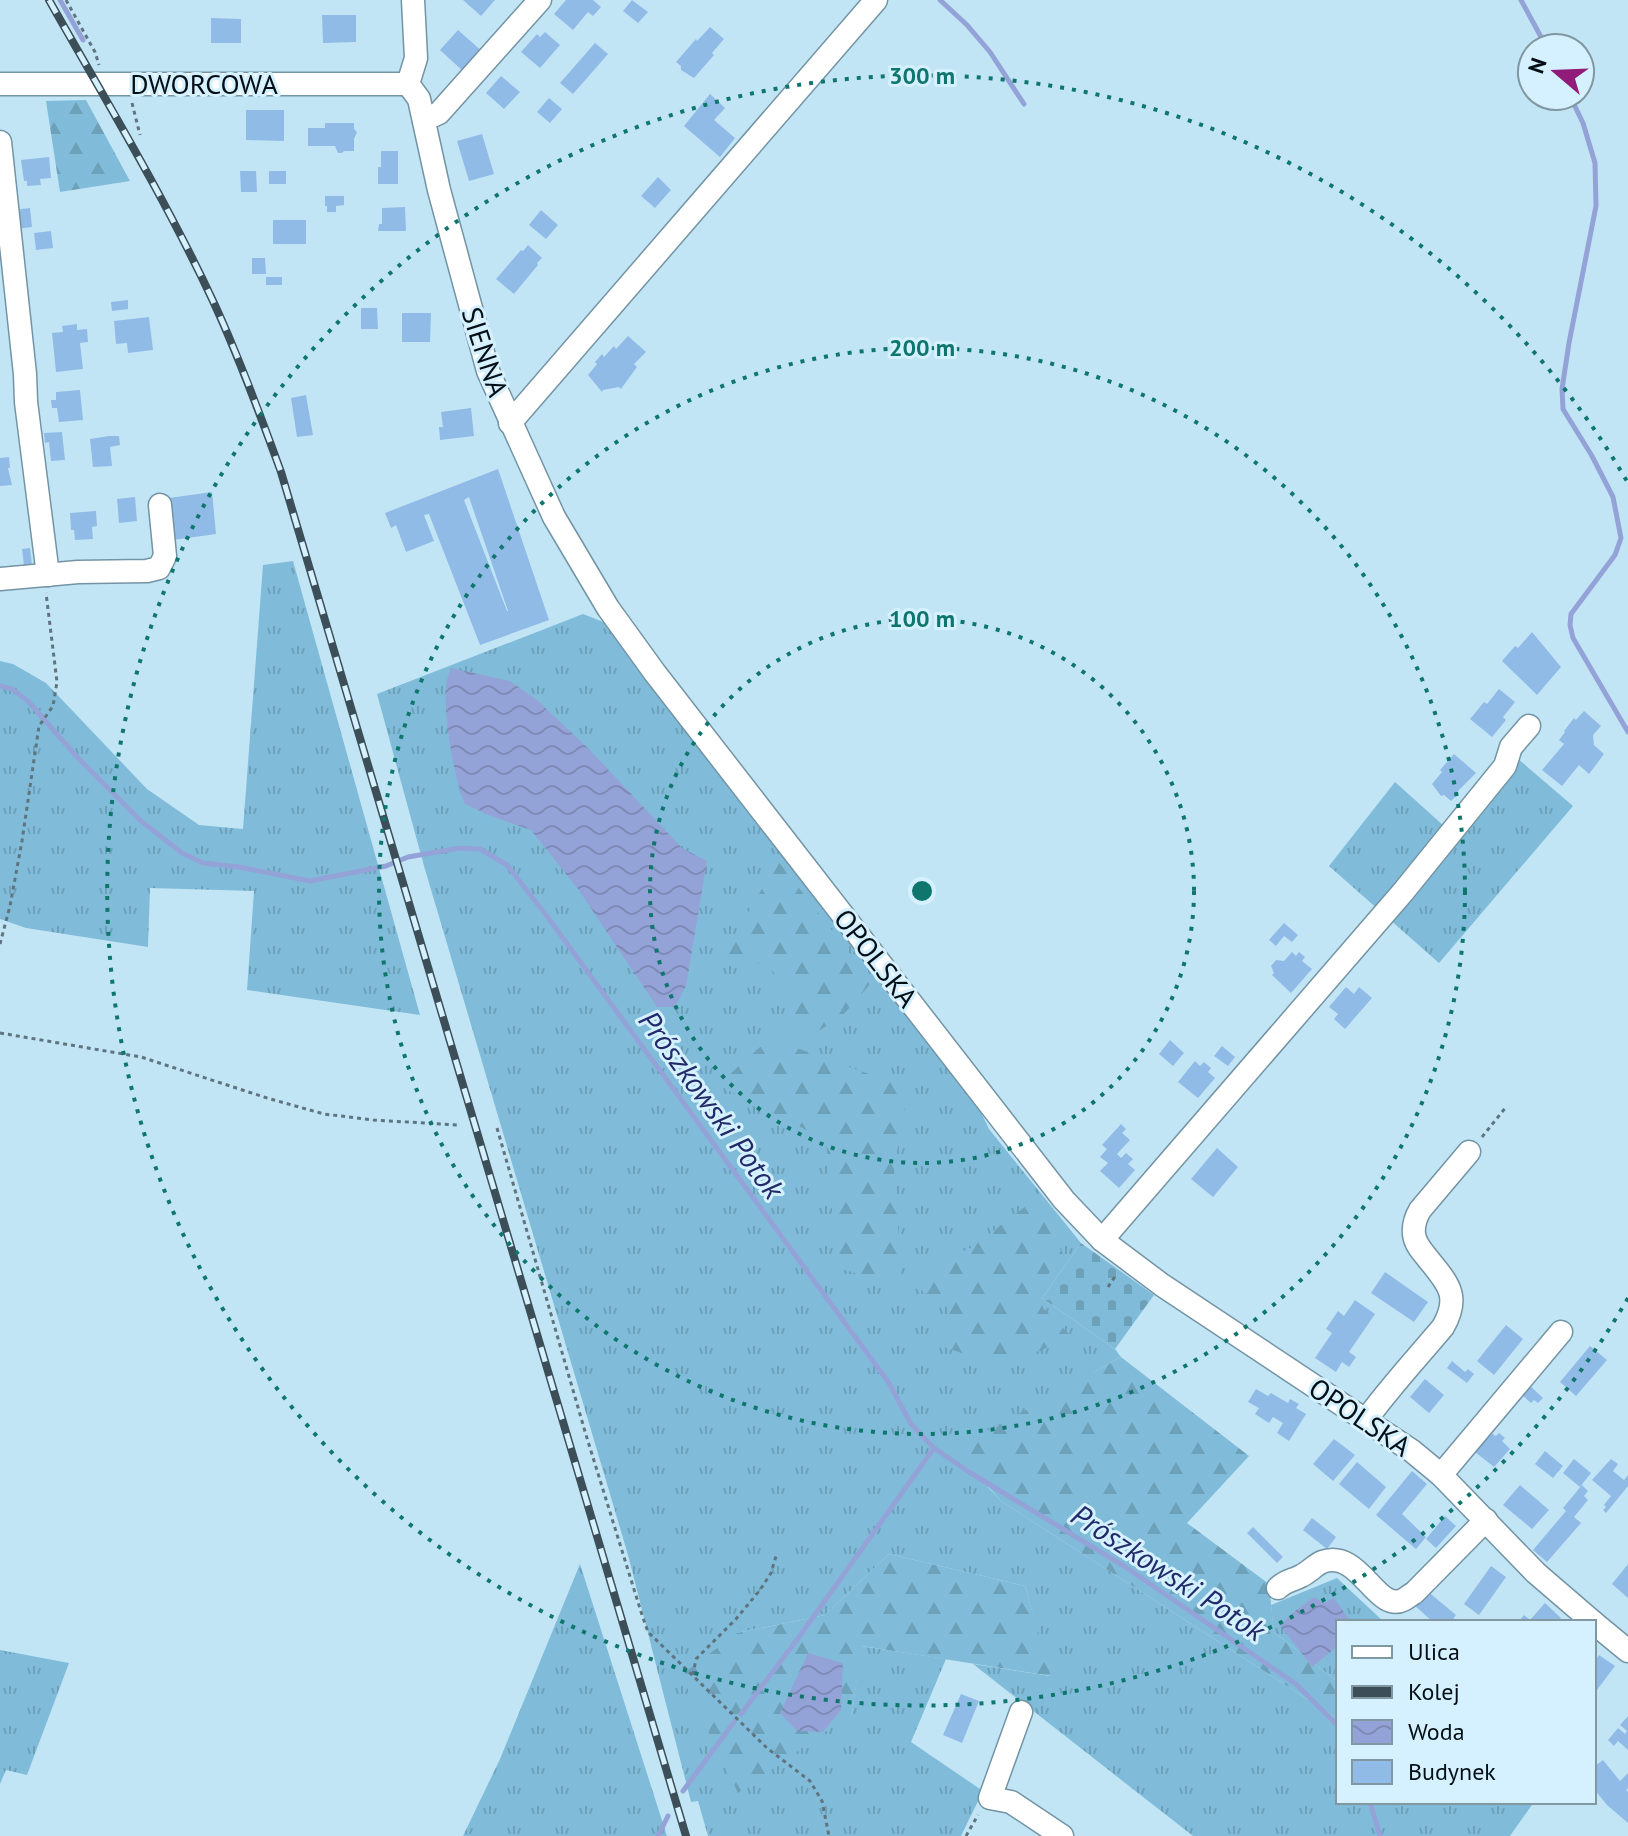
<svg xmlns="http://www.w3.org/2000/svg" width="1628" height="1836" font-family="'PT Sans',sans-serif">
<style>
.grass{fill:url(#grass-tufts)}
.forest{fill:url(#forest-firs)}
.cemetery{fill:url(#cemetery-stones)}
.water{fill:url(#water-waves)}
.lines{fill:none;stroke-linecap:round;stroke-linejoin:round}
.stream{stroke:#94a3d7;stroke-width:5}
.building{fill:#91bbe7;fill-rule:evenodd}
.minor-casing{stroke:#7394a4;stroke-width:25}
.path{stroke:#5e747f;stroke-width:3;stroke-dasharray:4 4;stroke-linecap:butt}
.minor{stroke:#fff;stroke-width:22}
.rail-casing{stroke:#3c4e58;stroke-width:8}
.rail{stroke:#d5f1ff;stroke-width:5;stroke-dasharray:15;stroke-linecap:butt}
.ring{fill:none;stroke:#0f766e;stroke-width:4;stroke-dasharray:4 8}
.labels{text-anchor:middle;stroke-width:6;stroke-linejoin:round;paint-order:stroke}
.street-label{font-size:28px;fill:#040f15;stroke:#d5f1ff}
.water-label{font-size:30px;font-style:italic;fill:#222b69;stroke:#d5f1ff}
.centre{fill:#0f766e;stroke:#d5f1ff;stroke-width:4}
.ring-label{font-size:24px;text-anchor:middle;font-weight:bold;fill:#0f766e;stroke:#d5f1ff;stroke-width:6;stroke-linejoin:round;paint-order:stroke}
</style>
<defs>
<pattern id="grass-tufts" width="24" height="20" patternUnits="userSpaceOnUse" patternTransform="scale(2)"><rect width="24" height="20" fill="#80bcd9"/><path d="M3 7l-1-3M5 7V3M7 7l1-3M15 17l-1-3M17 17v-4M19 17l1-3" fill="none" stroke="#6da0b9"/></pattern>
<pattern id="forest-firs" width="22" height="20" patternUnits="userSpaceOnUse" patternTransform="scale(2)"><rect width="22" height="20" fill="#80bcd9"/><path d="M5 1l3.5 6h-7zM16 11l3.5 6h-7z" fill="#6da0b9"/></pattern>
<pattern id="cemetery-stones" width="16" height="16" patternUnits="userSpaceOnUse" patternTransform="scale(2)"><rect width="16" height="16" fill="#80bcd9"/><path d="M2 7V4a2 2 0 0 1 4 0v3zM10 15v-3a2 2 0 0 1 4 0v3z" fill="#6da0b9"/></pattern>
<pattern id="water-waves" width="16" height="10" patternUnits="userSpaceOnUse" patternTransform="scale(2)"><rect width="16" height="10" fill="#94a3d7"/><path d="M0 5q4-4 8 0t8 0" fill="none" stroke="#7e8bb8"/></pattern>
</defs>
<rect width="100%" height="100%" fill="#c2e5f6"/>
<!-- grass -->
<g class="grass">
<polygon points="293,561 420,1015 247,990 254,891 150,888 148,947 26,928 0,919 0,661 13,664 46,683 147,789 199,825 243,829 263,565"/>
<polygon points="583,614 606,623 646,681 957,1062 989,1129 1081,1243 1042,1298 1115,1349 1121,1357 1094,1372 988,1487 1001,1501 1338,1719 1338,1802 1534,1802 1510,1836 1193,1836 973,1664 1050,1676 1025,1586 889,1554 825,1615 737,1633 852,1714 861,1646 946,1659 911,1742 983,1791 961,1836 708,1836 698,1801 691,1802 628,1555 424,866 377,694"/>
<polygon points="1509,751 1573,806 1439,963 1329,866 1395,782 1444,826"/>
<polygon points="580,1564 667,1836 463,1836 500,1759"/>
<polygon points="1337,1578 1384,1622 1338,1622 1338,1682 1274,1632 1271,1605"/>
<polygon points="0,1650 69,1663 27,1775 6,1770 0,1784"/>
</g>
<!-- forest -->
<g class="forest">
<polygon points="86,100 130,181 60,192 46,101"/>
<polygon points="778,861 872,982 843,1015 794,1047 908,1088 894,1169 902,1284 972,1247 1038,1197 1062,1253 1033,1298 1069,1334 1041,1351 979,1359 941,1346 948,1308 921,1290 837,1268 826,1140 718,1085 769,1039 793,1046 787,992 767,963 718,965"/>
<polygon points="1121,1357 1249,1456 1187,1523 1269,1584 1274,1632 1338,1682 1338,1719 1001,1501 955,1449"/>
<polygon points="889,1554 1025,1586 1051,1676 862,1646 852,1713 738,1793 681,1675 737,1633 825,1615"/>
</g>
<!-- cemetery -->
<polygon class="cemetery" points="1081,1243 1154,1295 1115,1349 1042,1298"/>
<!-- water -->
<g class="water">
<path d="M451,668L510,681L537,700L589,749L682,848L707,861L686,986L675,1007H657L578,889L531,830L491,816L465,804C454,779 443,714 446,686C446,680 449,674 451,668Z"/>
<polygon points="1314,1597 1324,1603 1334,1598 1351,1622 1338,1622 1338,1646 1312,1667 1280,1625 1295,1611"/>
<polygon points="808,1653 843,1663 841,1710 823,1732 797,1731 780,1713"/>
</g>
<g class="lines">
<!-- stream -->
<g class="stream">
<polyline points="60,0 83,40"/>
<polyline points="940,0 967,25 990,52 1024,104"/>
<polyline points="1521,0 1547,48"/>
<polyline points="1570,96 1583,123 1595,163 1596,206 1569,343 1562,389 1563,409 1592,456 1613,497 1621,538 1615,555 1571,614 1570,625 1573,638 1628,732"/>
<polyline points="0,686 12,689 28,701 78,758 141,821 182,853 203,863 239,867 310,881 386,866 408,857 460,848 480,849 507,865 546,915 889,1383 911,1424 934,1448 969,1472 1124,1566 1296,1684 1338,1726"/>
<polyline points="741,1714 799,1637 934,1448"/>
<polyline points="683,1791 734,1722"/>
<polyline points="1370,1802 1380,1836"/>
<polyline points="658,1836 668,1816"/>
</g>
</g>
<!-- building -->
<g class="building">
<polygon points="463,0 495,0 481,16"/>
<polygon points="566,0 593,0 601,7 593,16 588,12 573,30 554,14"/>
<polygon points="632,0 648,12 638,23 623,11"/>
<polygon points="322,15 356,15 356,42 323,43"/>
<polygon points="211,18 241,19 241,43 211,43"/>
<polygon points="710,27 724,39 712,53 714,55 694,78 681,70 681,66 676,62 696,39 697,41"/>
<polygon points="458,30 484,53 465,73 440,50"/>
<polygon points="545,32 560,45 540,68 521,52 537,34 540,37"/>
<polygon points="595,43 608,54 573,94 560,83"/>
<polygon points="501,76 520,92 504,109 486,93"/>
<polygon points="710,94 725,108 714,120 735,138 720,157 684,126"/>
<polygon points="549,98 562,109 550,123 537,112"/>
<polygon points="246,110 284,110 284,141 246,140"/>
<polygon points="325,123 354,123 354,129 357,132 354,139 354,151 344,151 342,153 338,153 335,146 308,146 308,128 325,128"/>
<polygon points="482,134 494,174 469,181 457,141"/>
<polygon points="381,151 398,151 398,184 378,184 378,167 381,167"/>
<polygon points="49,157 51,178 40,179 41,185 27,186 27,181 24,181 21,160"/>
<polygon points="240,171 256,171 257,192 241,192"/>
<rect x="269" y="171" width="17" height="13"/>
<polygon points="658,177 671,190 655,208 641,196"/>
<polygon points="325,196 344,196 344,205 336,206 336,212 327,212 327,206 325,206"/>
<polygon points="405,207 406,231 378,231 379,224 382,224 382,208"/>
<polygon points="30,208 32,227 16,229 13,210"/>
<polygon points="541,210 558,225 546,239 529,225"/>
<rect x="273" y="220" width="33" height="24"/>
<polygon points="51,231 53,248 36,250 34,233"/>
<polygon points="528,245 542,258 537,263 538,265 514,294 496,279 521,250 523,251"/>
<polygon points="252,258 265,258 266,274 252,274"/>
<rect x="266" y="277" width="16" height="8"/>
<polygon points="128,300 128,309 112,311 111,302"/>
<polygon points="361,308 377,308 378,329 361,329"/>
<polygon points="402,313 431,313 430,342 402,342"/>
<polygon points="149,317 153,350 128,353 127,343 116,344 114,321"/>
<polygon points="77,324 77,330 87,329 88,342 80,343 83,369 56,372 52,333 63,332 62,326"/>
<polygon points="628,336 646,352 634,364 637,367 621,389 619,387 603,390 602,392 588,375 597,364 595,362 602,354 604,357 614,346 616,349"/>
<polygon points="80,390 83,420 59,422 57,408 52,408 51,400 56,400 56,392"/>
<polygon points="306,395 313,435 297,437 291,398"/>
<polygon points="471,408 474,436 440,440 439,427 443,427 441,412"/>
<polygon points="62,432 65,460 51,461 49,442 45,443 44,433"/>
<polygon points="109,436 119,436 120,445 110,447 112,466 93,467 90,439"/>
<polygon points="9,457 10,468 8,468 12,485 0,486 0,458"/>
<path d="M498,469L549,620L480,645L429,514L424,515L434,541L406,552L396,525L391,528L385,513ZM469,497L508,611H507L464,500Z"/>
<polygon points="212,492 216,534 173,540 169,498"/>
<polygon points="135,497 137,521 119,523 117,499"/>
<polygon points="96,511 97,526 92,527 93,539 75,540 74,530 71,530 70,513"/>
<polygon points="30,548 32,565 24,566 22,549"/>
<polygon points="1532,632 1561,667 1537,695 1502,661 1515,646 1518,648"/>
<polygon points="1499,689 1515,702 1503,717 1506,720 1492,737 1470,719 1484,702 1487,704"/>
<polygon points="1584,711 1601,726 1593,735 1594,745 1604,754 1589,774 1579,765 1562,786 1542,770 1564,744 1559,740 1565,732 1564,731 1574,718 1576,720"/>
<polygon points="1454,754 1476,773 1457,792 1459,793 1451,801 1444,795 1441,796 1432,784 1442,772 1440,770"/>
<polygon points="1284,923 1298,935 1292,942 1284,936 1276,946 1269,940"/>
<polygon points="1292,952 1296,956 1299,952 1305,957 1302,961 1312,969 1291,993 1272,975 1274,973 1271,966 1276,960 1284,961"/>
<polygon points="1346,987 1354,994 1359,987 1372,998 1345,1029 1334,1019 1338,1014 1329,1007"/>
<polygon points="1170,1040 1184,1053 1173,1066 1159,1054"/>
<polygon points="1222,1046 1235,1057 1228,1066 1214,1056"/>
<polygon points="1195,1061 1200,1066 1204,1062 1211,1068 1208,1072 1215,1078 1198,1098 1178,1082"/>
<polygon points="1121,1124 1126,1129 1122,1133 1130,1140 1117,1154 1121,1158 1126,1153 1133,1159 1128,1164 1135,1170 1119,1188 1100,1171 1108,1163 1100,1157 1107,1149 1102,1145"/>
<polygon points="1217,1148 1238,1167 1213,1197 1191,1179"/>
<polygon points="1385,1272 1428,1302 1414,1322 1371,1293"/>
<polygon points="1355,1300 1375,1314 1349,1352 1356,1357 1349,1367 1342,1362 1336,1372 1315,1358 1332,1333 1326,1329 1338,1311 1344,1316"/>
<polygon points="1506,1325 1523,1339 1494,1375 1477,1361"/>
<polygon points="1590,1346 1607,1360 1576,1396 1560,1382"/>
<polygon points="1452,1361 1465,1372 1468,1369 1474,1374 1467,1383 1447,1368"/>
<polygon points="1425,1379 1444,1395 1429,1413 1410,1397"/>
<polygon points="1528,1384 1543,1398 1538,1403 1534,1400 1531,1403 1520,1393"/>
<polygon points="1256,1389 1268,1396 1271,1393 1288,1403 1290,1399 1299,1404 1296,1408 1306,1414 1289,1441 1277,1433 1283,1423 1273,1417 1269,1423 1255,1414 1259,1408 1248,1402"/>
<polygon points="1491,1433 1496,1436 1499,1433 1505,1438 1502,1441 1510,1449 1494,1467 1475,1452"/>
<polygon points="1334,1439 1355,1455 1333,1481 1313,1464"/>
<polygon points="1545,1451 1563,1466 1553,1478 1535,1464"/>
<polygon points="1574,1459 1591,1473 1580,1487 1563,1473"/>
<polygon points="1611,1459 1618,1464 1613,1471 1624,1480 1628,1475 1628,1486 1606,1513 1603,1510 1606,1507 1604,1505 1611,1496 1592,1480"/>
<polygon points="1357,1462 1386,1487 1369,1509 1339,1484"/>
<polygon points="1412,1471 1427,1484 1402,1514 1426,1537 1416,1549 1376,1515"/>
<polygon points="1520,1485 1549,1510 1532,1529 1503,1505"/>
<polygon points="1582,1485 1588,1491 1584,1496 1588,1500 1574,1517 1581,1523 1547,1562 1533,1550 1566,1511 1563,1508"/>
<polygon points="1445,1516 1456,1526 1436,1548 1426,1539"/>
<polygon points="1312,1518 1336,1537 1327,1549 1303,1530"/>
<polygon points="1253,1527 1283,1557 1277,1563 1247,1533"/>
<polygon points="1628,1564 1628,1598 1612,1584"/>
<polygon points="1491,1566 1506,1577 1479,1615 1464,1604"/>
<polygon points="1426,1590 1456,1615 1451,1622 1433,1622 1414,1605"/>
<polygon points="1545,1603 1561,1618 1557,1622 1518,1622 1524,1615 1530,1620"/>
<polygon points="1599,1655 1615,1666 1594,1694 1594,1662"/>
<polygon points="961,1694 979,1701 962,1743 943,1735"/>
<polygon points="1628,1716 1628,1750 1618,1741 1614,1746 1608,1740 1618,1728 1625,1734 1627,1731 1620,1725"/>
<polygon points="1603,1760 1620,1781 1628,1773 1628,1788 1626,1790 1628,1792 1628,1823 1607,1805 1594,1789 1594,1767"/>
</g>
<g class="lines">
<!-- minor casing -->
<g class="minor-casing">
<g id="minor">
<polyline points="0,84 408,84"/>
<polyline points="408,84 419,99 439,190 488,371 554,517 608,608 655,673 1064,1200 1102,1240 1162,1285 1412,1451 1441,1475 1536,1573 1593,1622"/>
<polyline points="408,84 416,58 413,0"/>
<polyline points="424,120 439,113 540,0"/>
<polyline points="0,142 25,374 26,402 48,575"/>
<polyline points="510,423 876,0"/>
<polyline points="0,579 78,572 147,571 159,568 165,556 160,505"/>
<polyline points="1102,1240 1403,892 1505,766 1511,747 1529,726"/>
<path d="M1366,1420C1389,1388 1417,1358 1443,1327C1462,1294 1446,1282 1425,1255C1420,1249 1415,1243 1414,1234C1413,1225 1416,1217 1420,1210L1469,1152"/>
<polyline points="1441,1475 1561,1332"/>
<path d="M1278,1588C1286,1580 1292,1581 1301,1576C1308,1573 1315,1565 1322,1562C1360,1548 1376,1613 1403,1600C1407,1598 1410,1595 1414,1593L1486,1520"/>
<polyline points="1594,1623 1628,1651"/>
<polyline points="1021,1712 990,1798 1011,1802 1062,1836"/>
</g>
</g>
<!-- path -->
<g class="path">
<polyline points="66,0 95,52 99,65"/>
<polyline points="132,103 140,135"/>
<polyline points="0,944 10,906 22,841 39,726 53,706 57,682 46,593"/>
<polyline points="0,1033 141,1057 267,1098 324,1114 373,1120 458,1125"/>
<polyline points="497,1128 586,1435 642,1615 648,1632 767,1748 810,1781 822,1801 829,1836"/>
<polyline points="1482,1137 1506,1107"/>
<polyline points="1108,1287 1116,1275"/>
<polyline points="693,1675 696,1659 736,1619 760,1590 771,1573 777,1553"/>
<polyline points="966,1836 978,1815"/>
</g>
<!-- minor -->
<use href="#minor" class="minor"/>
<!-- rail casing -->
<g class="rail-casing">
<path id="rail" d="M49,0C105,99 165,198 213,301C239,357 260,414 281,472L686,1836"/>
</g>
<!-- rail -->
<use href="#rail" class="rail"/>
</g>
<!-- distance rings -->
<g class="ring">
<circle cx="922" cy="891" r="272"/>
<circle cx="922" cy="891" r="543"/>
<path d="M1628 1298A815 815 0 1 1 1628 483"/>
</g>
<g class="labels">
<!-- street labels -->
<g class="street-label">
<text x="204" y="94">DWORCOWA</text>
<text transform="translate(485 352) rotate(72)" y="10">SIENNA</text>
<text transform="translate(876 958) rotate(52)" y="10">OPOLSKA</text>
<text transform="translate(1360 1417) rotate(34)" y="10">OPOLSKA</text>
</g>
<!-- water labels -->
<g class="water-label">
<text transform="translate(711 1105) rotate(54)" y="10">Prószkowski Potok</text>
<text transform="translate(1168 1573) rotate(33)" y="10">Prószkowski Potok</text>
</g>
</g>
<circle cx="922" cy="891" r="12" class="centre"/>
<g class="ring-label">
<text x="922" y="84">300 m</text>
<text x="922" y="356">200 m</text>
<text x="922" y="627">100 m</text>
</g>
<!-- legend -->
<rect x="1336" y="1620" width="260" height="184" fill="#d5f1ff" stroke="#8197a1" stroke-width="2"/>
<rect x="1352" y="1646" width="40" height="12" fill="#ffffff" stroke="#8197a1" stroke-width="2"/>
<text x="1408" y="1660" font-size="24" fill="#040f15">Ulica</text>
<rect x="1352" y="1686" width="40" height="12" fill="#3c4e58" stroke="#8197a1" stroke-width="2"/>
<text x="1408" y="1700" font-size="24" fill="#040f15">Kolej</text>
<rect x="1352" y="1720" width="40" height="24" fill="url(#water-waves)" stroke="#8197a1" stroke-width="2"/>
<text x="1408" y="1740" font-size="24" fill="#040f15">Woda</text>
<rect x="1352" y="1760" width="40" height="24" fill="#91bbe7" stroke="#8197a1" stroke-width="2"/>
<text x="1408" y="1780" font-size="24" fill="#040f15">Budynek</text>
<!-- north arrow -->
<g transform="translate(1556 72) rotate(289)"><circle r="38" fill="#d5f1ff" stroke="#8197a1" stroke-width="2"/>
<path d="M0-6L14 30L0 20L-14 30Z" fill="#911b79"/>
<text y="-12" font-size="22" font-weight="bold" text-anchor="middle" fill="#040f15">N</text>
</g>
</svg>
